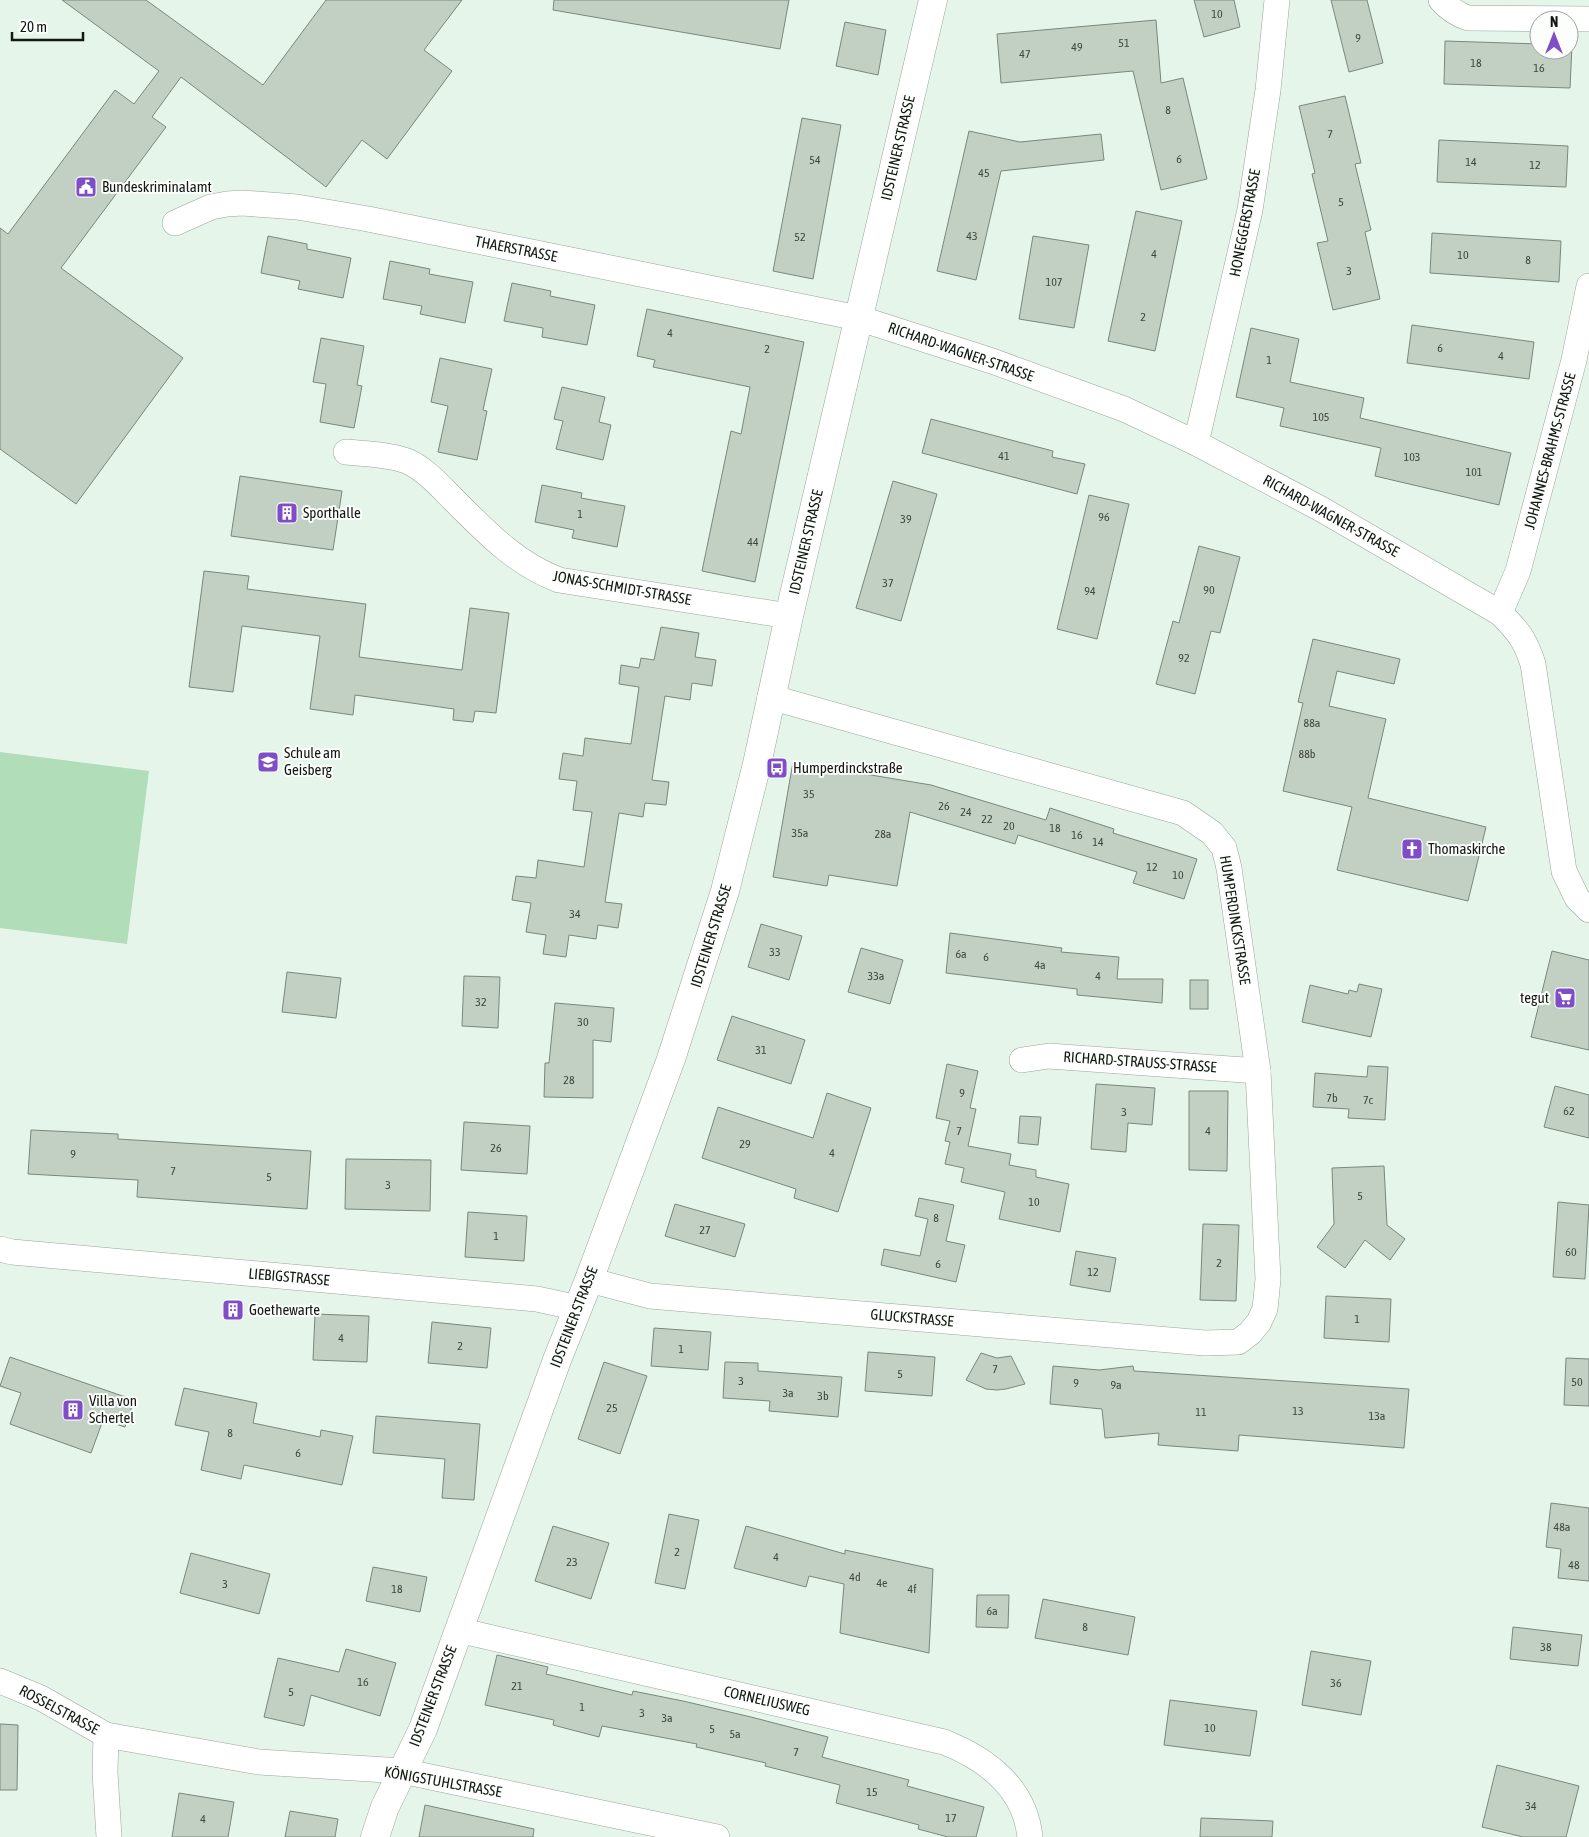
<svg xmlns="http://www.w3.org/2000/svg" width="1589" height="1837" font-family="'Asap Condensed',sans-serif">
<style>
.green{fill:#b2ddb9}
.building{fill:#c2d0c4;stroke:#7a877c}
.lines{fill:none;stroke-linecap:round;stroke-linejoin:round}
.minor-casing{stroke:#98a69a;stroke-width:26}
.tertiary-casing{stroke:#98a69a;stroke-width:29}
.minor{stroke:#fff;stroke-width:25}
.tertiary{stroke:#fff;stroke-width:28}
.labels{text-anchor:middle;stroke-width:4;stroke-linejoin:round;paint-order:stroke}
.number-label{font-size:12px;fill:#3f463f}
.street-label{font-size:15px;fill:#131813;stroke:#fcfefc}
.poi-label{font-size:15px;fill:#131813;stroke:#fcfefc;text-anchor:start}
</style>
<rect width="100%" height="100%" fill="#e6f5e9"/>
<!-- green -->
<polygon class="green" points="0,752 149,771 127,944 0,928"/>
<!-- building -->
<g class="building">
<polygon points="62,0 146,0 263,85 326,0 462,0 424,50 452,71 387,159 362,140 326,187 181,77 152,117 166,127 61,268 183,358 76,504 0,449 0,228 8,234 115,90 134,104 159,71"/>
<polygon points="554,0 789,0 780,49 553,10"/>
<polygon points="1194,0 1234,0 1240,27 1204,37"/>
<polygon points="1331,0 1367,0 1383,63 1349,72"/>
<polygon points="1156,20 1161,83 1183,78 1207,179 1161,190 1133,71 1001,83 997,34"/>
<polygon points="845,22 886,30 878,75 836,66"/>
<polygon points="1445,41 1539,44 1539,50 1569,50 1569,45 1572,45 1570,88 1444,84"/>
<polygon points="1345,96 1361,163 1355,164 1371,230 1365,232 1380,299 1333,310 1317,243 1328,241 1312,174 1315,173 1299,106"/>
<polygon points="802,118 841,125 813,279 773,271"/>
<polygon points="969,131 1020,142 1101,134 1104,160 1001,171 976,280 937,271"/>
<polygon points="1439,140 1568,146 1566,187 1437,182"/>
<polygon points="1136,211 1182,221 1155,351 1108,341"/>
<polygon points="1432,233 1561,241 1559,282 1430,273"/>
<polygon points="268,236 307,244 307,249 351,258 343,298 298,289 300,281 261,273"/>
<polygon points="1033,236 1089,245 1074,328 1019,319"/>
<polygon points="390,261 430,269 429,274 473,282 465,323 420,314 422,306 383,299"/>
<polygon points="512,283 551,291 550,296 595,305 587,345 542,337 543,328 504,321"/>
<polygon points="647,309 804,342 755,582 702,571 731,431 741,434 750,387 653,367 655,360 637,356"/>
<polygon points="1412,325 1534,342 1529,379 1407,363"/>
<polygon points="1251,328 1299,339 1290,382 1364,398 1360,418 1511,453 1499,505 1375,476 1381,448 1280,426 1284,408 1236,397"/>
<polygon points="321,338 364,346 357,385 362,386 354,428 320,422 326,384 313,382"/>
<polygon points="440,358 492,369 483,410 487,411 477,460 438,452 448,406 431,402"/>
<polygon points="562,387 605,397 599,422 611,425 603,460 556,449 563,421 554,419"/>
<polygon points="931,419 1053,451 1052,457 1085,464 1077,494 922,453"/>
<polygon points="240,476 342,491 333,550 231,536"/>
<polygon points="893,481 937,494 901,621 856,608"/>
<polygon points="542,485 582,493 581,498 625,506 617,547 572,538 574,530 535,522"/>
<polygon points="1089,495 1129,504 1097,639 1057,629"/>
<polygon points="1199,546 1240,557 1220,633 1211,631 1195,694 1156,684 1173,621 1179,623"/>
<polygon points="204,571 249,576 247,589 366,604 359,657 462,670 470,608 509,613 496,713 475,711 473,722 453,720 454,709 355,695 353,715 310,709 320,636 242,626 233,692 189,687"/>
<polygon points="661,627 699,633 695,657 716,660 712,686 692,683 690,700 665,696 652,780 669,782 666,805 645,803 643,817 619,813 605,902 622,904 618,928 598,925 596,939 569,935 566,957 543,954 546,935 526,932 531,903 512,900 516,876 536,878 538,860 584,867 592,812 573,810 577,781 559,779 563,753 583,756 585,738 631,744 639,687 619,684 621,665 639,668 641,658 654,660"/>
<polygon points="1313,639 1400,659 1394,684 1337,671 1329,706 1386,719 1368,798 1486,827 1468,901 1337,870 1352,807 1283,791 1303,703 1298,702"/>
<polygon points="793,762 931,785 1046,820 1050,808 1114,829 1113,833 1197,859 1184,899 1133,883 1137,872 1018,835 1015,844 910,812 897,886 829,875 827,886 773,877"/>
<polygon points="761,924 802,936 789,980 748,967"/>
<polygon points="950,933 1062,948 1061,952 1119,957 1117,979 1163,979 1162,1003 1077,995 1077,989 946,973"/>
<polygon points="861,948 903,960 890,1004 848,992"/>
<polygon points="1552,951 1589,960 1589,1050 1531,1037"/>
<polygon points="287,972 341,978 336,1018 282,1012"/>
<polygon points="464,976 500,977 498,1028 462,1026"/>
<rect x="1190" y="980" width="18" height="29"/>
<polygon points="1359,984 1382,989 1371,1037 1302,1022 1310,985 1348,994 1349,990 1357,992"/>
<polygon points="555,1003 614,1008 611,1042 593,1040 593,1098 544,1097 545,1063 549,1063"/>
<polygon points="732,1016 805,1040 791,1084 717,1060"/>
<polygon points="947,1064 978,1071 970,1108 976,1109 968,1146 1011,1154 1009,1165 1036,1170 1036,1177 1069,1184 1060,1232 999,1219 1005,1192 961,1182 964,1168 945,1164 950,1142 945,1141 950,1121 936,1118"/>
<polygon points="1368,1066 1388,1067 1385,1120 1348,1118 1349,1109 1313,1107 1315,1073 1367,1077"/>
<polygon points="1096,1084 1155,1088 1152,1125 1128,1123 1126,1152 1091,1149"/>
<polygon points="1555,1086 1589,1095 1589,1138 1544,1127"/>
<polygon points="1189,1091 1228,1091 1227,1171 1189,1170"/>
<polygon points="827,1093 871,1108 838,1212 794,1198 796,1189 702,1158 718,1107 813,1138"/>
<polygon points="1020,1116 1041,1117 1038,1145 1018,1143"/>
<polygon points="464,1122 530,1126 527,1174 461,1170"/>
<polygon points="31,1130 118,1134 118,1139 311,1151 307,1209 137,1197 138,1180 28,1174"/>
<polygon points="346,1159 431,1160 430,1211 345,1209"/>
<polygon points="1384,1166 1387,1225 1405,1239 1390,1260 1365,1240 1345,1268 1317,1247 1334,1224 1332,1168"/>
<polygon points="919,1198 954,1205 946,1241 965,1245 956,1282 881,1265 884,1249 920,1256 928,1219 915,1216"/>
<polygon points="1558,1202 1589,1205 1585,1279 1553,1277"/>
<polygon points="675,1204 745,1224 735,1257 665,1236"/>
<polygon points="468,1212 527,1216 524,1261 465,1257"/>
<polygon points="1203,1224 1239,1225 1236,1301 1200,1300"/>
<polygon points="1076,1251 1116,1258 1110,1292 1070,1285"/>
<polygon points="1326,1296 1391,1299 1389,1342 1324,1338"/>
<polygon points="315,1314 369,1316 367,1362 313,1360"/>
<polygon points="432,1322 491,1328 487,1368 428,1363"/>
<polygon points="654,1328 711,1332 708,1370 651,1366"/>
<polygon points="868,1352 935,1357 932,1396 865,1391"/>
<polygon points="981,1353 997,1358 1011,1356 1025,1384 1006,1389 997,1390 986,1389 966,1380"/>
<polygon points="10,1357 134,1400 125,1427 103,1420 91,1453 10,1424 21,1393 0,1386"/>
<polygon points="1566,1358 1589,1359 1589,1406 1564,1405"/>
<polygon points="604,1362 647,1376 620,1454 578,1439"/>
<polygon points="725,1362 758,1363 758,1371 842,1377 838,1417 769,1411 770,1401 723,1398"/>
<polygon points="1053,1366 1099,1370 1133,1366 1134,1371 1409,1389 1404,1448 1239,1435 1238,1451 1158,1445 1159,1433 1105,1438 1102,1409 1050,1404"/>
<polygon points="184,1388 257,1403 253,1423 320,1437 321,1430 353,1436 342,1485 244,1465 241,1479 201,1470 209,1432 175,1425"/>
<polygon points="376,1416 480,1424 474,1500 442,1498 445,1459 373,1453"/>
<polygon points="1551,1503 1589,1508 1589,1581 1558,1578 1561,1549 1546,1547"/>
<polygon points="669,1514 699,1520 685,1589 655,1583"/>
<polygon points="553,1526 609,1543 591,1599 535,1581"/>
<polygon points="746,1526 845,1554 845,1550 933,1569 929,1653 840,1633 844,1584 809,1576 806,1587 734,1568"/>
<polygon points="191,1553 270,1574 259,1614 180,1593"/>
<polygon points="373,1567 427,1577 420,1612 366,1601"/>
<polygon points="977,1595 1009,1595 1008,1628 976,1627"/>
<polygon points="1043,1599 1135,1617 1128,1655 1035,1638"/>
<polygon points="1513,1627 1582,1635 1578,1666 1510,1659"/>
<polygon points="346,1649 396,1663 380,1716 311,1695 304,1726 264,1717 278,1658 339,1672"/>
<polygon points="1311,1651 1371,1661 1361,1715 1302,1705"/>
<polygon points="497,1655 548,1667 546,1674 632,1695 633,1691 683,1701 751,1717 828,1737 822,1757 909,1780 907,1786 984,1807 976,1837 948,1837 918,1829 919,1825 836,1803 840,1785 765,1766 766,1763 696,1747 697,1744 602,1726 599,1737 553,1725 554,1720 485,1705"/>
<polygon points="1170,1700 1257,1711 1250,1756 1164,1745"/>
<polygon points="0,1724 18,1725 17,1790 0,1790"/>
<polygon points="1497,1765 1579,1786 1566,1837 1523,1837 1482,1827"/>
<polygon points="179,1793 234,1802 228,1837 172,1837"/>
<polygon points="425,1805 534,1829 533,1837 419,1837"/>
<polygon points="290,1811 338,1819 335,1837 285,1837"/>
<polygon points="1201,1818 1273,1821 1272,1837 1200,1837"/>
</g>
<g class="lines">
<!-- minor casing -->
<g class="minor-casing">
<g id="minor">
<path d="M1441,0C1449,9 1456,14 1468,18L1589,19"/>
<path d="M175,223L211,207L227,204L242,203L297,207L368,219L858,318L992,361L1124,409L1196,443L1321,509L1500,613C1518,631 1525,639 1533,664L1564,871L1577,898L1589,910"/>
<polyline points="1196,443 1250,210 1268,90 1277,0"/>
<path d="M346,452C366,454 388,454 407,461C425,469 440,486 454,500C486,532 516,564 559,580L789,616"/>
<polyline points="1500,613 1518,571 1574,360 1589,286"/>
<polyline points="1022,1060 1049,1056 1258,1071"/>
<polyline points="0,1249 12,1252 537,1299 578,1308"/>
<polyline points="589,1280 650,1296 1205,1343 1238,1342 1250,1333 1259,1322 1265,1309 1268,1279 1258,1071 1229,868 1224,848 1212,833 1183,813 770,697"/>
<path d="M458,1630L944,1742C987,1759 1025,1788 1030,1837"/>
<polyline points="0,1681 41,1698 106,1735 259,1762 402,1771 717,1837"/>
<polyline points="106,1735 105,1772 109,1837"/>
</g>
</g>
<!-- tertiary casing -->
<g class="tertiary-casing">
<polyline id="tertiary" points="375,1837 385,1807 423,1729 557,1360 589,1280 671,1059 725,891 757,764 789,616 933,0"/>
</g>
<!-- minor -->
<use href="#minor" class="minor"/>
<!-- tertiary -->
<use href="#tertiary" class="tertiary"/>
</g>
<!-- icons -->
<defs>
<g id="civic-square" transform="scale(1.125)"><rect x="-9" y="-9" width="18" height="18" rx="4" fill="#7f4dc5" stroke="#fcfefc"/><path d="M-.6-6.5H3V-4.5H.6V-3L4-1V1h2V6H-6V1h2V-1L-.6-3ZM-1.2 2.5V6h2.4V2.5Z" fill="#fff"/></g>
<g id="building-square" transform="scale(1.125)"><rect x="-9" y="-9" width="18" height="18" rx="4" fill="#7f4dc5" stroke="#fcfefc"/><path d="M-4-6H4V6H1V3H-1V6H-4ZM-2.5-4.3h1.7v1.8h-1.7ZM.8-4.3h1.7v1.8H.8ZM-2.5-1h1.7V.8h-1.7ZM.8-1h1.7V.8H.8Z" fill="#fff"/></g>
<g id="school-square" transform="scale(1.125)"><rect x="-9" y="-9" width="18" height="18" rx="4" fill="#7f4dc5" stroke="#fcfefc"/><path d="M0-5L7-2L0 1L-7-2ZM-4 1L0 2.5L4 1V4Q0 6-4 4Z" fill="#fff"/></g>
<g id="bus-square" transform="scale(1.125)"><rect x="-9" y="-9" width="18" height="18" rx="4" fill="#7f4dc5" stroke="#fcfefc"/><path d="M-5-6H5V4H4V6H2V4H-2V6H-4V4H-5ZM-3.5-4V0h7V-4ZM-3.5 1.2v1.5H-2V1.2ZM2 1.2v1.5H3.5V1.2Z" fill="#fff"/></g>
<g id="church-square" transform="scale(1.125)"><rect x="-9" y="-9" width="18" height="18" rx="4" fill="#7f4dc5" stroke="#fcfefc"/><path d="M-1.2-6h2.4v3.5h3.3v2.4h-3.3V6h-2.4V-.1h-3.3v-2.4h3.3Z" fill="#fff"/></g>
<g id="supermarket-square" transform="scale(1.125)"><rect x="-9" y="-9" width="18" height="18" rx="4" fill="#7f4dc5" stroke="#fcfefc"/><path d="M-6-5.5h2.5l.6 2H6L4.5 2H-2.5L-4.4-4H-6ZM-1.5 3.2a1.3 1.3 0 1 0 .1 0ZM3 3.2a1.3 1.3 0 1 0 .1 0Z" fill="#fff"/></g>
</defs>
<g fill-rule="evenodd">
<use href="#civic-square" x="86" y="187"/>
<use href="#building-square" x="287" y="513"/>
<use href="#school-square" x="268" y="762"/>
<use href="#bus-square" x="777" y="768"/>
<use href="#church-square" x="1412" y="849"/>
<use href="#supermarket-square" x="1565" y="998"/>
<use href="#building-square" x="233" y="1310"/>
<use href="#building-square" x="73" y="1410"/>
</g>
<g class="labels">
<!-- number labels -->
<g class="number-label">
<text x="1217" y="18">10</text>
<text x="1358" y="42">9</text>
<text x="1124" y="47">51</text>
<text x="1077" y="51">49</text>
<text x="1025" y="58">47</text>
<text x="1476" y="67">18</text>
<text x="1539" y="72">16</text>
<text x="1168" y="114">8</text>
<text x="1330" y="138">7</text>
<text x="1179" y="163">6</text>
<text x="815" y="164">54</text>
<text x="1471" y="166">14</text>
<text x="1535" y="169">12</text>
<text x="984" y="177">45</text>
<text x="1341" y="206">5</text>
<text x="972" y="240">43</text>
<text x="800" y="241">52</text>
<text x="1154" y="258">4</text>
<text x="1463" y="259">10</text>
<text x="1528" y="264">8</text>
<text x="1349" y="275">3</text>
<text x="1054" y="286">107</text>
<text x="1143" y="321">2</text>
<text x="670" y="337">4</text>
<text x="1440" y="352">6</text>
<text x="767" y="353">2</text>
<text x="1501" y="360">4</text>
<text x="1269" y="364">1</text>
<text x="1321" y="421">105</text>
<text x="1004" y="460">41</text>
<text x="1412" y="461">103</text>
<text x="1474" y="476">101</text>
<text x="580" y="518">1</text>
<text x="1104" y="521">96</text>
<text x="906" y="523">39</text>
<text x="753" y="546">44</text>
<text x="888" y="587">37</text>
<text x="1209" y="594">90</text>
<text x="1090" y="595">94</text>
<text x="1184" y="662">92</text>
<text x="1312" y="727">88a</text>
<text x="1307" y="758">88b</text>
<text x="809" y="798">35</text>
<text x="944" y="810">26</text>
<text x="966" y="816">24</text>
<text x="987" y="823">22</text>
<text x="1009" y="830">20</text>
<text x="1055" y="832">18</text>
<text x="800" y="837">35a</text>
<text x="883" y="838">28a</text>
<text x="1077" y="839">16</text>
<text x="1098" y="846">14</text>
<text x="1152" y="871">12</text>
<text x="1178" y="879">10</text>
<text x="575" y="918">34</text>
<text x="775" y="956">33</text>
<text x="961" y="958">6a</text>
<text x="986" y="961">6</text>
<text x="1040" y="969">4a</text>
<text x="876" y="980">33a</text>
<text x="1098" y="980">4</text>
<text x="481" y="1006">32</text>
<text x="583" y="1026">30</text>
<text x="761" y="1054">31</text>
<text x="569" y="1084">28</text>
<text x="962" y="1097">9</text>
<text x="1332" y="1102">7b</text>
<text x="1368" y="1104">7c</text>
<text x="1569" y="1115">62</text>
<text x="1124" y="1116">3</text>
<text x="959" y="1135">7</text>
<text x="1208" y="1135">4</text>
<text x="745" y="1148">29</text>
<text x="496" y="1152">26</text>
<text x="832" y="1157">4</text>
<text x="73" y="1158">9</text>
<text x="173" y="1175">7</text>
<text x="269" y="1181">5</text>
<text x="388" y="1189">3</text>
<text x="1360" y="1200">5</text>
<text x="1034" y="1206">10</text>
<text x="936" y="1222">8</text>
<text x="705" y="1234">27</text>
<text x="496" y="1240">1</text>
<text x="1571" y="1256">60</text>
<text x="1219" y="1267">2</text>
<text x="938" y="1268">6</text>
<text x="1093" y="1276">12</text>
<text x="1357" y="1323">1</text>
<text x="341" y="1342">4</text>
<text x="460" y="1350">2</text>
<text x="681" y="1353">1</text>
<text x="995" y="1373">7</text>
<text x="900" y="1378">5</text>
<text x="741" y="1385">3</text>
<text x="1577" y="1386">50</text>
<text x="1076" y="1387">9</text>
<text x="1116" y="1389">9a</text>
<text x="788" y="1397">3a</text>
<text x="823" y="1400">3b</text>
<text x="612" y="1412">25</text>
<text x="1298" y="1415">13</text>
<text x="1201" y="1416">11</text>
<text x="1377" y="1420">13a</text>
<text x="230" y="1437">8</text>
<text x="298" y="1457">6</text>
<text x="1562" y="1531">48a</text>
<text x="677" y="1556">2</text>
<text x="776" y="1561">4</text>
<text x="572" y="1566">23</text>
<text x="1574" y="1569">48</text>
<text x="855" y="1581">4d</text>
<text x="882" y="1587">4e</text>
<text x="225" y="1588">3</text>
<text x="397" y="1593">18</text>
<text x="912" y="1593">4f</text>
<text x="992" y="1615">6a</text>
<text x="1085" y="1631">8</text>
<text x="1546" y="1651">38</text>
<text x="363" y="1686">16</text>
<text x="1336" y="1687">36</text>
<text x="517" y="1690">21</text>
<text x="291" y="1696">5</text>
<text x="582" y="1711">1</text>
<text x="642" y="1717">3</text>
<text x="667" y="1722">3a</text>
<text x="1210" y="1732">10</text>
<text x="712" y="1733">5</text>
<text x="735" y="1738">5a</text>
<text x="796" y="1756">7</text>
<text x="872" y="1796">15</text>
<text x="1531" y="1810">34</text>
<text x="951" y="1822">17</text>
<text x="203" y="1823">4</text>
</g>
<!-- street labels -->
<g class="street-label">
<text transform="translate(898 148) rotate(-77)" y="5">IDSTEINER STRASSE</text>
<text transform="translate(1245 223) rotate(-79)" y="5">HONEGGERSTRASSE</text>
<text transform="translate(516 249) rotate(11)" y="5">THAERSTRASSE</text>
<text transform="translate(961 352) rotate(19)" y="5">RICHARD-WAGNER-STRASSE</text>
<text transform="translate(1550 451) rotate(-75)" y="5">JOHANNES-BRAHMS-STRASSE</text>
<text transform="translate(1331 516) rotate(29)" y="5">RICHARD-WAGNER-STRASSE</text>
<text transform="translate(806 542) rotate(-77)" y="5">IDSTEINER STRASSE</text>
<text transform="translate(622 588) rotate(10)" y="5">JONAS-SCHMIDT-STRASSE</text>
<text transform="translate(1235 920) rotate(81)" y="5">HUMPERDINCKSTRASSE</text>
<text transform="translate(711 936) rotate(-73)" y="5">IDSTEINER STRASSE</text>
<text transform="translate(1140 1062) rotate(4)" y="5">RICHARD-STRAUSS-STRASSE</text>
<text transform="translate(289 1277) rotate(5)" y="5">LIEBIGSTRASSE</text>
<text transform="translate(574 1317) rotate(-69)" y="5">IDSTEINER STRASSE</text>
<text transform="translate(912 1318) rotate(5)" y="5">GLUCKSTRASSE</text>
<text transform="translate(433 1696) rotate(-69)" y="5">IDSTEINER STRASSE</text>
<text transform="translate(767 1701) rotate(13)" y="5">CORNELIUSWEG</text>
<text transform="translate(59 1710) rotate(28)" y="5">ROSSELSTRASSE</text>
<text transform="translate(443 1782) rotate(10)" y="5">KÖNIGSTUHLSTRASSE</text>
</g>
<!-- poi labels -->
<g class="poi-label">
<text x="102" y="192">Bundeskriminalamt</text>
<text x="303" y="518">Sporthalle</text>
<text x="284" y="758">Schule am<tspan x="284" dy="17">Geisberg</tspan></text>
<text x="793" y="773">Humperdinckstraße</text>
<text x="1428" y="854">Thomaskirche</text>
<text x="1549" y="1003" text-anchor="end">tegut</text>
<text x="249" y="1315">Goethewarte</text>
<text x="89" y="1406">Villa von<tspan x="89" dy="17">Schertel</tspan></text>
</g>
</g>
<!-- north arrow -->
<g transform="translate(1554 35)"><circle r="24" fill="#fcfefc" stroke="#9fa29f"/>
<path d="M0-4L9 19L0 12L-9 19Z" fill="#7f4dc5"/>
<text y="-8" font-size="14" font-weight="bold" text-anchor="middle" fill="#131813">N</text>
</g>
<!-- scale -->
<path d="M12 32v8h71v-8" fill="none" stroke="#131813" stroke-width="2.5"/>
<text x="20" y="32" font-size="15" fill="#131813" stroke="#fcfefc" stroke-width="4" paint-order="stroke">20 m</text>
</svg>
